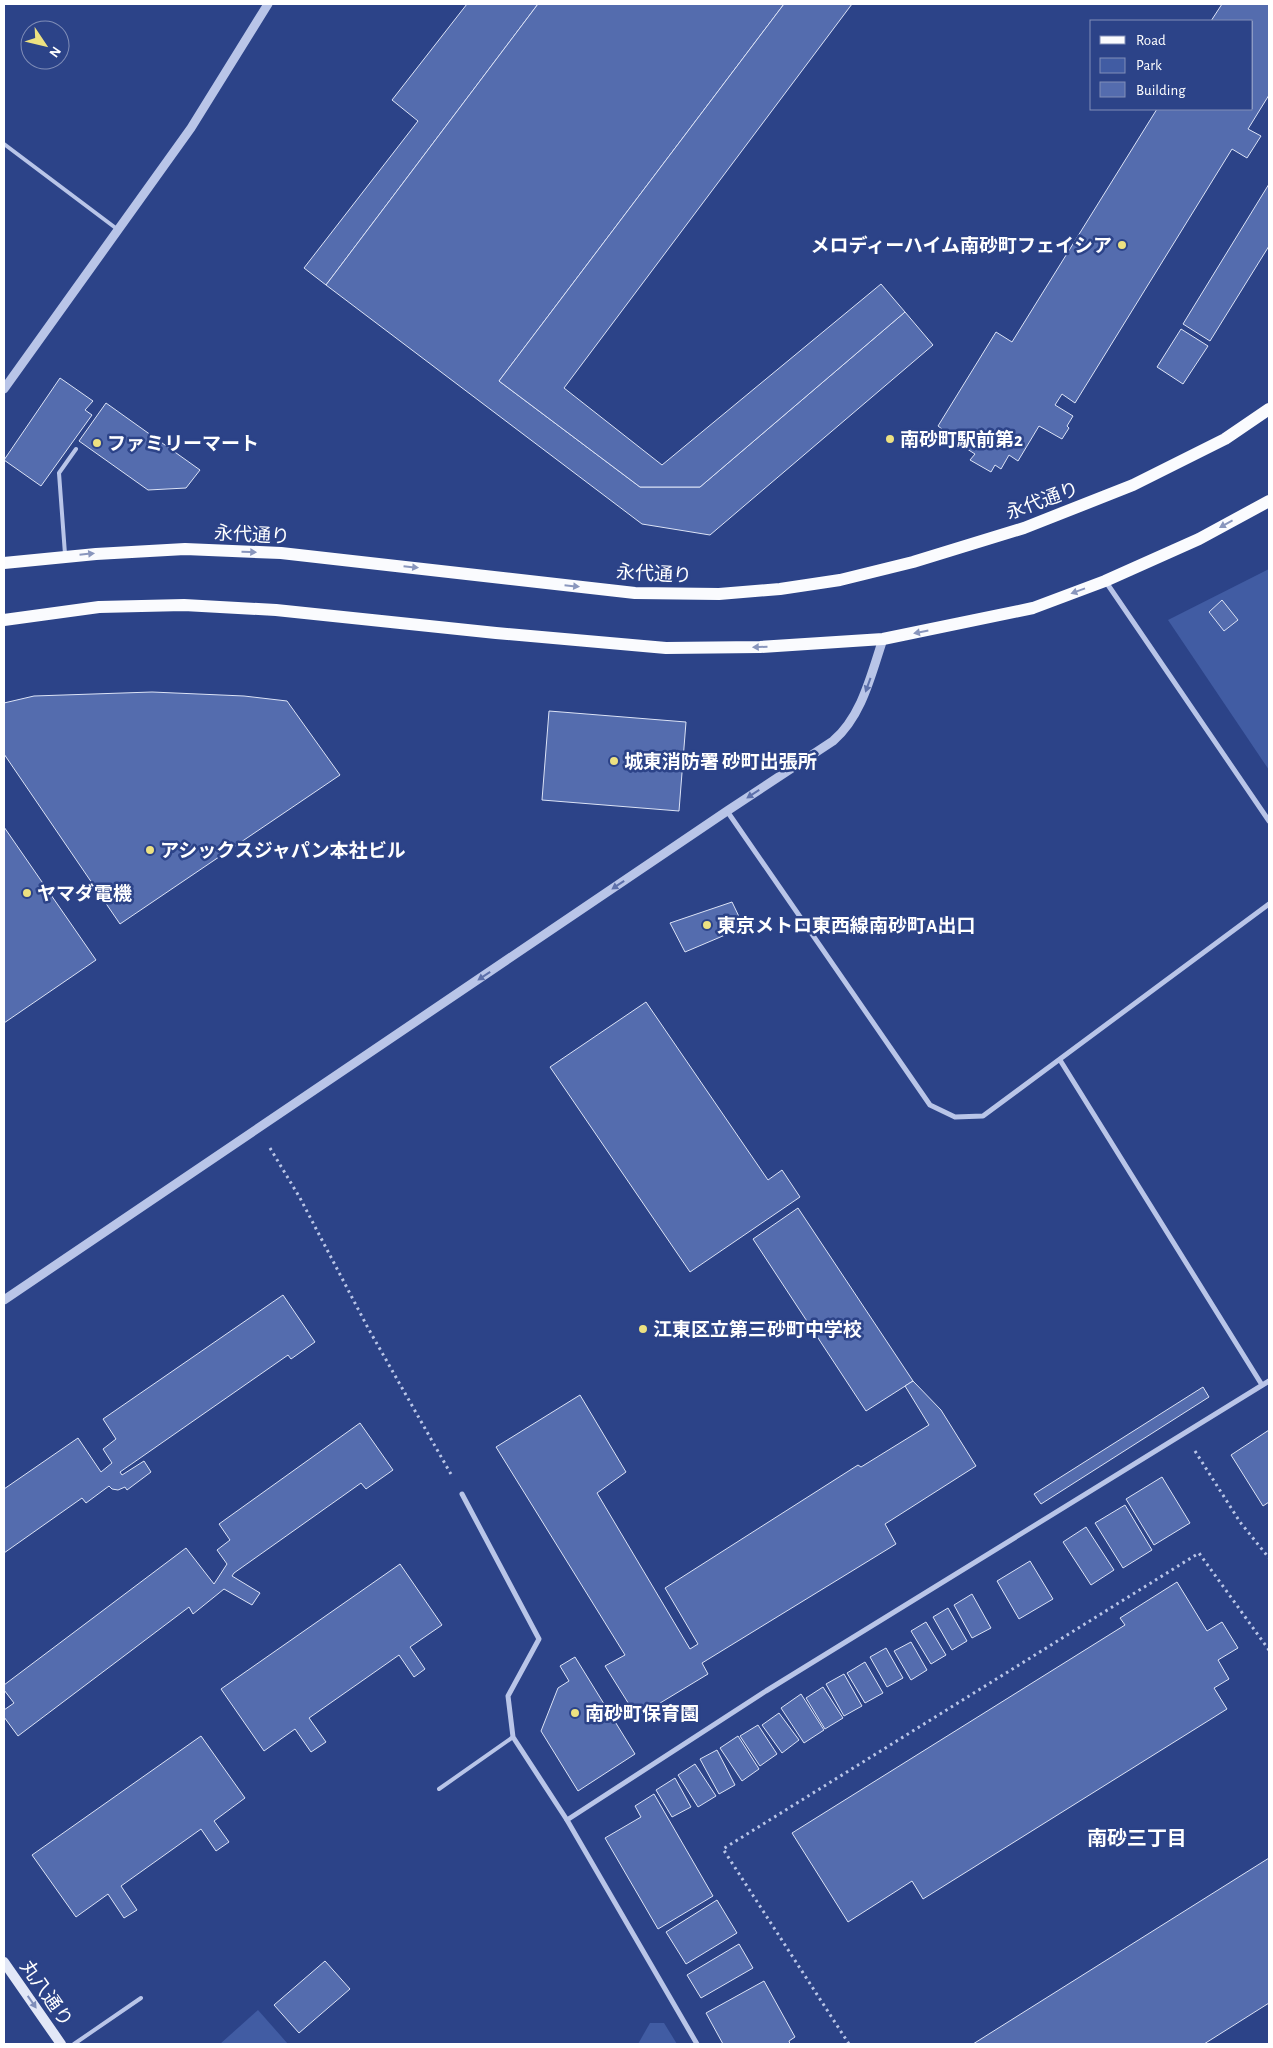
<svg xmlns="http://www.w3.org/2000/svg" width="1273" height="2048" font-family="'Alegreya Sans','Noto Sans JP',sans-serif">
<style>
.green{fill:#415ca3}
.building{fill:#546cae;stroke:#dce3f6}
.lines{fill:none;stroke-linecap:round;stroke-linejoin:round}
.path{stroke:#b9c5e8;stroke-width:3;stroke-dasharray:2.5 4;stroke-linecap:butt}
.service{stroke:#b9c5e8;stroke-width:4}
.minor{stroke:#b9c5e8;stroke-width:5}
.tertiary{stroke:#b9c5e8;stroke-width:9}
.secondary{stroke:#e2e7f7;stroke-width:10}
.primary{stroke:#fafbfe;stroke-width:12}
.oneway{fill:#8996bd}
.oneway2{fill:#5d70aa}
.oneway3{fill:#7e8dba}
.poi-dot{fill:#ede181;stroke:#2c4388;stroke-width:2}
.labels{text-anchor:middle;stroke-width:5;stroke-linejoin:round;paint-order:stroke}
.poi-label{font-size:19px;font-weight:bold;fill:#fff;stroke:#2c4388;text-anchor:start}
.street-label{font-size:19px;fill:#fff;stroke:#2c4388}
.neighbourhood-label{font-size:20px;font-weight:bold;fill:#fff;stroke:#2c4388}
</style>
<rect width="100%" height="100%" fill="#2c4388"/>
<!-- green -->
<g class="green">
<polygon points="1269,569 1269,770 1168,620"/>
<polygon points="258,2010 288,2044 220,2044"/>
<polygon points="650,2023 664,2023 677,2044 638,2044"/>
</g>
<!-- building -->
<g class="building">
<polygon points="467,4 538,4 326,285 304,268 418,121 392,100"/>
<polygon points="538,4 784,4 499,381 640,487 700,487 905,312 933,345 710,535 642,524 326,285"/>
<polygon points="784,4 852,4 564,388 662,465 881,284 905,312 700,487 640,487 499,381"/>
<polygon points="1222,4 1269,4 1269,95 1248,129 1261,136 1247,158 1232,149 1075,403 1062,394 1055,405 1073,416 1067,426 1069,428 1062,439 1039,426 1018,461 1009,455 1001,469 995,465 991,472 970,460 975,454 940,432 942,429 938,426 996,332 1012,342 1157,109 1252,109 1252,21 1211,21"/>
<polygon points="1269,184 1269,246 1210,341 1183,324"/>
<polygon points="1181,329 1208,346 1183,384 1157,367"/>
<polygon points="60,378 93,401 85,410 92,415 41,486 4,460"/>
<polygon points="106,403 200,470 186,488 148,490 79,441"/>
<polygon points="1222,600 1238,620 1224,631 1209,612"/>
<polygon points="152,692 244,696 287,701 340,775 120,924 4,754 4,703 34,696"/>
<polygon points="549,711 686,722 679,811 542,800"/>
<polygon points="4,827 96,960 4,1023"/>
<polygon points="732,902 744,927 685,952 670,923"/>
<polygon points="646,1002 768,1180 782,1170 800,1197 690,1272 550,1067"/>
<polygon points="798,1208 913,1381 866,1411 753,1239"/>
<polygon points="283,1295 315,1342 291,1359 288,1355 120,1472 122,1475 144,1461 151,1472 127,1490 125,1487 118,1490 112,1489 109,1486 86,1503 82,1498 4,1553 4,1489 78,1438 101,1472 112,1463 103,1449 116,1439 103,1419"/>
<polygon points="913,1381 941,1410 976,1466 885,1524 896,1544 702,1663 708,1674 637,1717 605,1666 625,1655 496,1447 580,1395 626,1472 597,1493 690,1649 698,1644 665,1588 858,1465 861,1467 929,1425 905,1386"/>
<polygon points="1203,1387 1209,1397 1041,1504 1034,1494"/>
<polygon points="360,1423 393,1470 366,1489 361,1483 234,1573 232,1576 260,1593 252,1605 224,1589 193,1614 189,1607 18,1736 4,1717 4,1710 14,1703 4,1690 4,1685 186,1548 214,1584 227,1564 217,1550 230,1540 219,1524"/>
<polygon points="1269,1430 1269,1502 1263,1506 1231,1455"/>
<polygon points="1162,1477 1190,1523 1154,1545 1126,1499"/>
<polygon points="1125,1505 1152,1550 1123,1568 1095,1523"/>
<polygon points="1086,1527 1114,1570 1091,1585 1063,1542"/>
<polygon points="1030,1561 1053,1599 1019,1619 997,1581"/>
<polygon points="400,1564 442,1625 410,1647 425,1669 414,1677 399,1655 309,1718 326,1742 311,1752 295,1729 264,1751 221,1689"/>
<polygon points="1177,1582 1207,1631 1222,1622 1238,1648 1218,1660 1229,1679 1214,1688 1227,1709 923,1899 912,1881 848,1922 792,1833 1125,1625 1120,1618"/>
<polygon points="972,1594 991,1628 972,1638 954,1605"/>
<polygon points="948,1608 967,1641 952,1650 933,1617"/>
<polygon points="926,1622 946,1655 931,1664 911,1631"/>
<polygon points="911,1642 927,1670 911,1680 894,1651"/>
<polygon points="886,1648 903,1678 887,1687 870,1657"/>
<polygon points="575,1657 635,1754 578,1791 541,1731 558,1688 569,1681 560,1666"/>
<polygon points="865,1662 883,1693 865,1703 847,1673"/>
<polygon points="844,1674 862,1706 844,1716 826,1684"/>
<polygon points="823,1687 843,1718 825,1729 806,1698"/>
<polygon points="801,1694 824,1730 804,1743 781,1708"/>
<polygon points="779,1713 799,1740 782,1753 762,1725"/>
<polygon points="758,1725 777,1754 760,1766 740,1736"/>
<polygon points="201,1736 245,1798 214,1821 229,1842 216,1851 201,1829 121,1886 137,1910 124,1918 108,1894 76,1917 32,1855"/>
<polygon points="738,1736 759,1769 742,1781 720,1748"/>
<polygon points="717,1750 735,1785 719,1794 700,1759"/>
<polygon points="695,1764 716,1796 698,1807 678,1775"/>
<polygon points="675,1778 691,1807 672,1817 656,1790"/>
<polygon points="654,1794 713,1896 658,1929 605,1838 641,1817 635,1806"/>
<polygon points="1269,1858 1269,2003 1204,2044 973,2044"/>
<polygon points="717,1900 737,1933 686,1964 666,1932"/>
<polygon points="739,1944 753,1968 701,1998 687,1975"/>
<polygon points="325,1961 350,1989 299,2033 274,2005"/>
<polygon points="764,1981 795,2037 789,2041 790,2044 723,2044 706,2013"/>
</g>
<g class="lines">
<!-- path -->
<g class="path">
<polyline points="270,1148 300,1198 368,1328 452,1476"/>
<polyline points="1195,1451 1240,1522 1269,1558"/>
<polyline points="849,2044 723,1849 1199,1553 1269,1650"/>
</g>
<!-- service -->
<g class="service">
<polyline points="4,144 117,229"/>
<polyline points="65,554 59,473 76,449"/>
<polyline points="439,1789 513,1737"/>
<polyline points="74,2044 141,1998"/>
</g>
<!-- minor -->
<g class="minor">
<polyline points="1106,582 1269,821"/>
<polyline points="727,811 930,1105 955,1117 983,1116 1269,904"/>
<polyline points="1060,1060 1262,1385"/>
<polyline points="462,1494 539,1639 508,1696 513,1737 567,1820 697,2044"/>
<polyline points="567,1820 766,1691 1269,1381"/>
</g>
<!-- tertiary -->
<g class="tertiary">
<polyline points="4,389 191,128 268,4"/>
<path d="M4,1300L727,811L833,741C862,716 871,675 883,639"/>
</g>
<!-- secondary -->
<polyline class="secondary" points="4,1962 61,2044"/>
<!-- primary -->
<g class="primary">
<polyline points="4,563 96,554 185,549 281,553 635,593 719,594 780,589 840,580 913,562 1024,528 1133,485 1225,439 1269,409"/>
<polyline points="4,620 99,607 184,605 276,610 496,633 666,648 760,647 883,639 1033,608 1105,581 1199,539 1269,501"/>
</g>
</g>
<!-- one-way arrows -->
<defs><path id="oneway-solid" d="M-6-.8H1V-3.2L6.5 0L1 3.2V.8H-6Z" transform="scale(1.25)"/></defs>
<g class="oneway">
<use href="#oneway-solid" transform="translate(1226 524) rotate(151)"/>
<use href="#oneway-solid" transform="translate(249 552) rotate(2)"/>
<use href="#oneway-solid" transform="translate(87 554) rotate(-6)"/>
<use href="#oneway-solid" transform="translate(411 567) rotate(6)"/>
<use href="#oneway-solid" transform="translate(572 586) rotate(6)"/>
<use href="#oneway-solid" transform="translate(1078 591) rotate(160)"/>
<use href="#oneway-solid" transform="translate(921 632) rotate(169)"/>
<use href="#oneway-solid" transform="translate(760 647) rotate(178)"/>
</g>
<g class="oneway2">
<use href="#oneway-solid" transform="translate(868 685) rotate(110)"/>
<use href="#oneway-solid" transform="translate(753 794) rotate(147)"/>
<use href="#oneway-solid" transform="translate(618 885) rotate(146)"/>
<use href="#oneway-solid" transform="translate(484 976) rotate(146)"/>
</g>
<use class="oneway3" href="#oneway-solid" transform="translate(32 2002) rotate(55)"/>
<!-- markers -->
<g class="poi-dot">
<circle cx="1122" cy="245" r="5"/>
<circle cx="890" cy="439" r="5"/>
<circle cx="97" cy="443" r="5"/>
<circle cx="614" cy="761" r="5"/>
<circle cx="150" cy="850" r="5"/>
<circle cx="27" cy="893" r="5"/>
<circle cx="707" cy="925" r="5"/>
<circle cx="643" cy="1329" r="5"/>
<circle cx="575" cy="1713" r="5"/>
</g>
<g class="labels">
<!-- poi labels -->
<g class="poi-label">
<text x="1112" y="252" text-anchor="end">メロディーハイム南砂町フェイシア</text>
<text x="900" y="446">南砂町駅前第2</text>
<text x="107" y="450">ファミリーマート</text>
<text x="624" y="768">城東消防署 砂町出張所</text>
<text x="160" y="857">アシックスジャパン本社ビル</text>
<text x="37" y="900">ヤマダ電機</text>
<text x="717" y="932">東京メトロ東西線南砂町A出口</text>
<text x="653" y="1336">江東区立第三砂町中学校</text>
<text x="585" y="1720">南砂町保育園</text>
</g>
<!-- street labels -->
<g class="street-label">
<text transform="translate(1042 500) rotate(-20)" y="7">永代通り</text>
<text transform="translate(252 534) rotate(3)" y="7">永代通り</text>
<text transform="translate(654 573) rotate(3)" y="7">永代通り</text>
<text transform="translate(47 1993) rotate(55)" y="7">丸八通り</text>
</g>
<!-- neighbourhood labels -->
<g class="neighbourhood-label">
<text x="1137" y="1845">南砂三丁目</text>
</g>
</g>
<!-- border -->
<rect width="1273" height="2048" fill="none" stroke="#ffffff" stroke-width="10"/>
<!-- legend -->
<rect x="1090" y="20" width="162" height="90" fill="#2c4388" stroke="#808eb8"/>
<rect x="1100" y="36" width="25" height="8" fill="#fafbfe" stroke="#808eb8"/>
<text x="1136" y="45" font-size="15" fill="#ffffff">Road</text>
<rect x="1100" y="58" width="25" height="15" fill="#415ca3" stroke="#808eb8"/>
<text x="1136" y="70" font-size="15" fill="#ffffff">Park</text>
<rect x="1100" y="82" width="25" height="15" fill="#546cae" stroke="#808eb8"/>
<text x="1136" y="95" font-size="15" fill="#ffffff">Building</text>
<!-- north arrow -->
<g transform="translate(45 45) rotate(125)"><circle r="24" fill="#2c4388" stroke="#808eb8"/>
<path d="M0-4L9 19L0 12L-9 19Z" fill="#ede181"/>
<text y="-8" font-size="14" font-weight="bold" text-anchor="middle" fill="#ffffff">N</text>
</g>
</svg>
